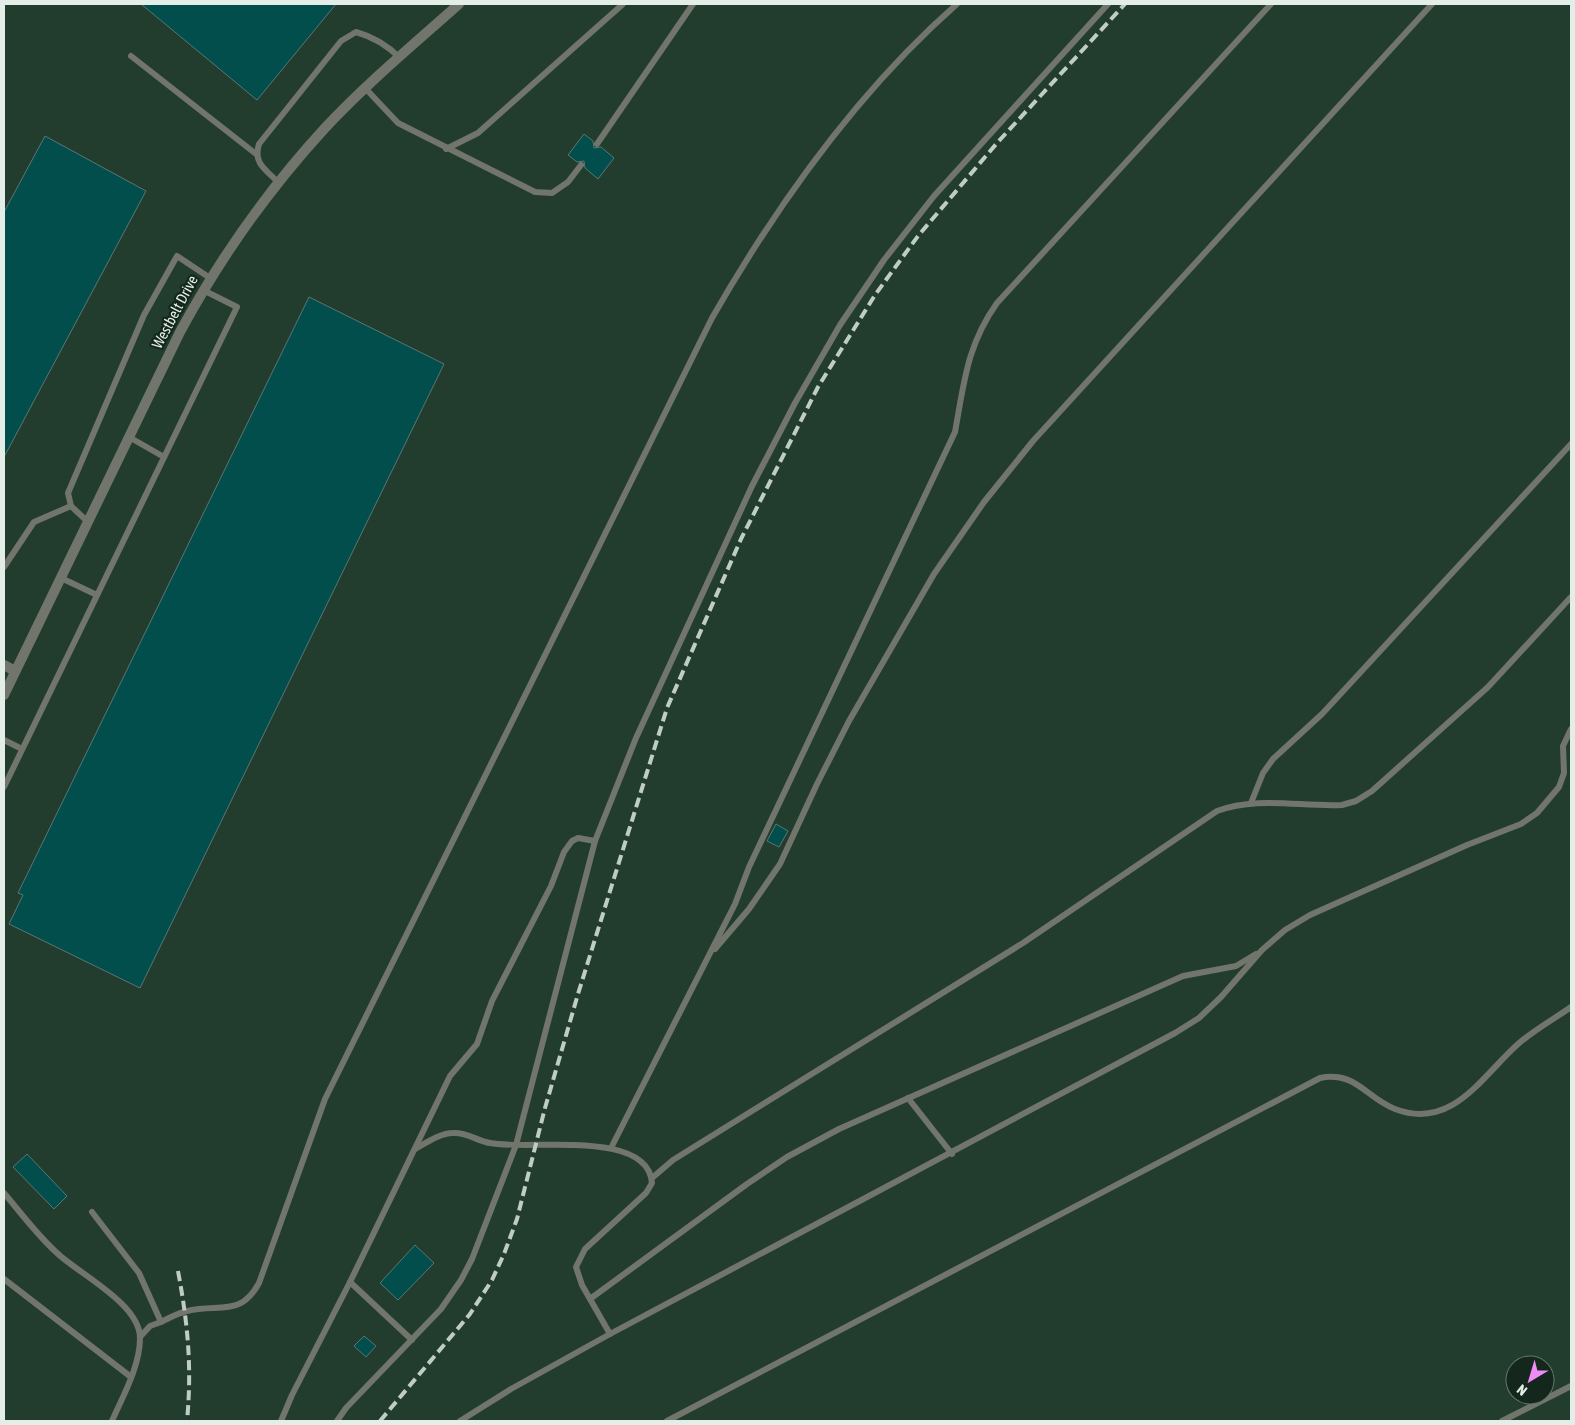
<svg xmlns="http://www.w3.org/2000/svg" width="1575" height="1425" font-family="'Asap Condensed',sans-serif">
<style>
.built{fill:#223d2e;fill-rule:evenodd}
.building{fill:#024e4d;stroke:#5a7675}
.lines{fill:none;stroke-linecap:round;stroke-linejoin:round}
.service{stroke:#71756c;stroke-width:6}
.minor{stroke:#71756c;stroke-width:10}
.rail{stroke:#c0cdc5;stroke-width:4;stroke-dasharray:10 5;stroke-linecap:butt}
.labels{text-anchor:middle;stroke-width:4.5;stroke-linejoin:round;paint-order:stroke}
.street-label{font-size:15px;fill:#e2eee7;stroke:#14271d}
</style>
<rect width="100%" height="100%" fill="#1d3126"/>
<!-- built -->
<path class="built" d="M4,4H1571V1421H189L188,1384V1421H4ZM1515,1365H1545V1395H1515Z"/>
<!-- building -->
<g class="building">
<polygon points="141,4 336,4 257,100"/>
<polygon points="584,134 593,141 594,148 601,147 614,158 598,179 585,168 584,161 577,162 568,155"/>
<polygon points="45,136 146,191 4,457 4,212"/>
<polygon points="309,297 444,364 140,988 9,924 23,895 18,893"/>
<polygon points="776,824 788,831 779,847 767,841"/>
<polygon points="27,1154 67,1196 54,1209 13,1167"/>
<polygon points="415,1245 434,1263 398,1300 380,1283"/>
<polygon points="364,1336 376,1346 366,1357 354,1346"/>
</g>
<g class="lines">
<!-- service -->
<g class="service">
<polyline points="131,56 256,154"/>
<polyline points="366,89 398,123 535,192 552,193 568,182 581,165"/>
<polyline points="597,144 693,4"/>
<polyline points="446,149 478,133 623,4"/>
<path d="M278,182C265,169 253,163 259,144L341,41L356,32C374,37 387,45 400,58"/>
<polyline points="129,437 164,457"/>
<polyline points="88,522 71,506 68,493 144,315 177,256 210,278"/>
<polyline points="4,567 34,522 71,506"/>
<polyline points="61,578 97,595"/>
<polyline points="4,740 22,749"/>
<polyline points="4,787 237,307 203,290"/>
<polyline points="1251,803 1263,773 1273,759 1322,714 1571,444"/>
<polyline points="715,949 749,909 780,864 817,784 849,721 934,574 984,502 1033,441 1432,4"/>
<polyline points="908,1098 952,1154"/>
<path d="M611,1148L735,904L749,867L955,432C964,383 967,345 997,303L1271,4"/>
<path d="M415,1149C426,1143 440,1133 453,1133C467,1132 477,1141 490,1143C527,1151 648,1128 652,1183L646,1193L585,1249L576,1267L582,1285L610,1334"/>
<path d="M652,1178L673,1160L1023,943L1217,811C1257,796 1300,807 1342,805L1356,801L1372,791L1488,687L1571,597"/>
<path d="M4,1193C21,1213 37,1235 57,1253C79,1274 140,1304 140,1338C140,1366 123,1396 112,1421"/>
<polyline points="92,1212 139,1273 161,1322 150,1326 140,1337"/>
<polyline points="4,1279 131,1377"/>
<polyline points="350,1282 412,1340"/>
<polyline points="590,1299 747,1184 787,1157 839,1129 1183,976 1236,966 1256,954"/>
<path d="M161,1322C169,1318 178,1313 187,1311C219,1303 240,1318 259,1283L325,1099L712,318C778,203 857,92 957,4"/>
<polyline points="281,1421 292,1395 350,1282 450,1076 477,1044 492,1001 551,886 564,852 572,841 578,838 595,841"/>
<polyline points="337,1421 346,1408 441,1309 461,1280 472,1259 516,1145 595,841 636,738 752,486 795,403 840,325 884,260 934,196 1108,4"/>
<polyline points="460,1421 511,1389 610,1334 1175,1033 1199,1018 1221,997 1262,950 1285,930 1310,915 1467,845 1521,824 1537,813 1559,787 1564,773 1563,746 1571,729"/>
<path d="M667,1421L1320,1078C1356,1071 1365,1097 1395,1109C1452,1131 1482,1076 1518,1044C1534,1030 1554,1019 1571,1007"/>
<polyline points="1502,1421 1571,1386"/>
</g>
<!-- minor -->
<g class="minor">
<polyline points="4,665 15,671"/>
<path d="M4,695L180,332C220,258 268,190 325,128C366,84 414,44 459,4"/>
</g>
<!-- rail -->
<g class="rail">
<path d="M178,1271C188,1324 192,1368 187,1421"/>
<polyline points="380,1421 470,1314 492,1280 504,1254 517,1219 545,1108 578,994 667,708 741,539 818,387 875,295 918,236 997,143 1125,4"/>
</g>
</g>
<g class="labels">
<!-- street labels -->
<g class="street-label">
<text transform="translate(175 312) rotate(-62)" y="5">Westbelt Drive</text>
</g>
</g>
<!-- border -->
<rect width="1575" height="1425" fill="none" stroke="#e2eee7" stroke-width="10"/>
<!-- north arrow -->
<g transform="translate(1530 1380) rotate(218)"><circle r="24" fill="#14271d" stroke="#66776e"/>
<path d="M0-4L9 19L0 12L-9 19Z" fill="#ef8bf6"/>
<text y="-8" font-size="14" font-weight="bold" text-anchor="middle" fill="#e2eee7">N</text>
</g>
</svg>
